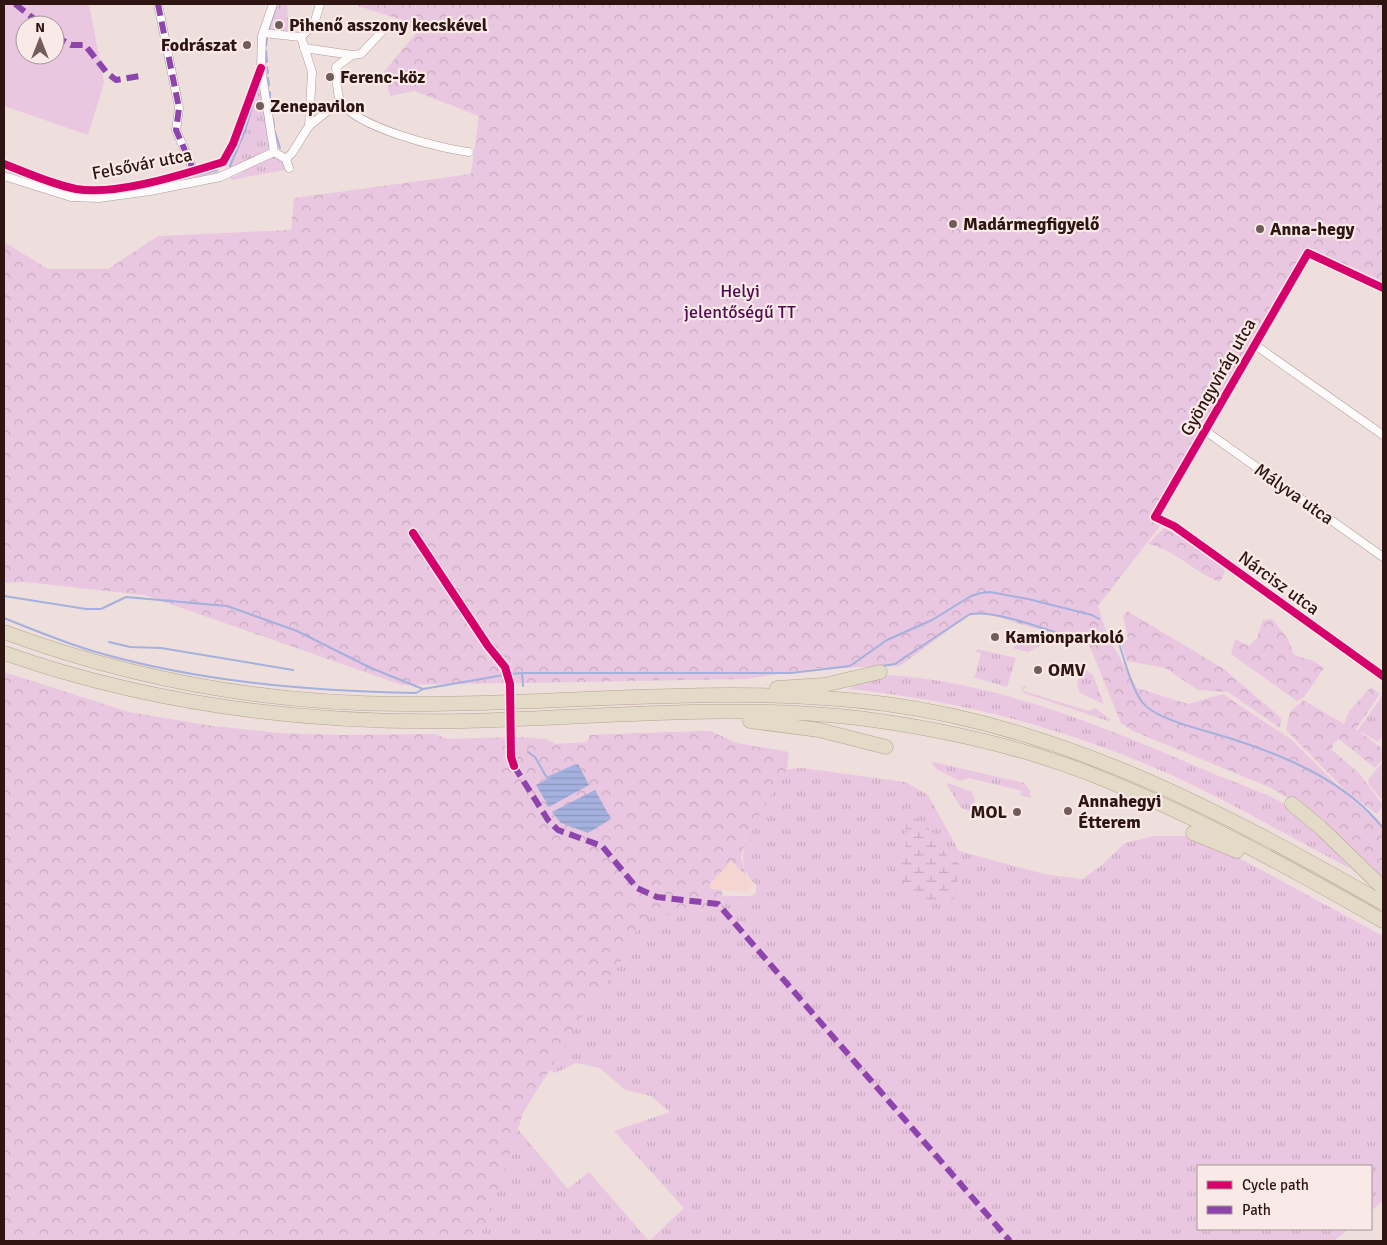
<svg xmlns="http://www.w3.org/2000/svg" width="1387" height="1245" font-family="Signika,sans-serif">
<style>
.built{fill:#f6d5d0}
.grass{fill:url(#grass-tufts)}
.forest{fill:url(#forest-crowns)}
.wetland{fill:url(#wetland-marsh)}
.garden{fill:#eac7e0;fill-rule:evenodd}
.water{fill:url(#water-rules)}
.lines{fill:none;stroke-linecap:round;stroke-linejoin:round}
.stream{stroke:#a4b0dd;stroke-width:2}
.street-tunnel{stroke:#c8b7b4;stroke-width:8;stroke-dasharray:8 4;stroke-linecap:butt}
.street-casing{stroke:#ad9b98;stroke-width:9}
.highway-casing{stroke:#b3a48e;stroke-width:15}
.street{stroke:#fcfafa;stroke-width:8}
.highway{stroke:#e3dbc8;stroke-width:14}
.quiet{stroke:#8e44ad;stroke-width:6;stroke-dasharray:12 6;stroke-linecap:butt}
.cycleway-casing{stroke:#f9eae8;stroke-width:11}
.cycleway{stroke:#d6006c;stroke-width:8}
.poi-dot{fill:#715c59;stroke:#f9eae8;stroke-width:2}
.labels{text-anchor:middle;stroke-width:4.5;stroke-linejoin:round;paint-order:stroke}
.poi-label{font-size:18px;font-weight:bold;fill:#2e1512;stroke:#f9eae8;text-anchor:start}
.street-label{font-size:18px;fill:#2e1512;stroke:#f9eae8}
.park-label{font-size:18px;fill:#510b50;stroke:#f9eae8}
</style>
<defs>
<pattern id="grass-tufts" width="24" height="20" patternUnits="userSpaceOnUse" patternTransform="scale(1.25)"><rect width="24" height="20" fill="#eac7e0"/><path d="M3 7l-1-3M5 7V3M7 7l1-3M15 17l-1-3M17 17v-4M19 17l1-3" fill="none" stroke="#c9aabf"/></pattern>
<pattern id="forest-crowns" width="20" height="18" patternUnits="userSpaceOnUse" patternTransform="scale(1.25)"><rect width="20" height="18" fill="#eac7e0"/><path d="M2 6a3 3 0 1 1 6 0M12 15a3 3 0 1 1 6 0" fill="none" stroke="#c9aabf"/></pattern>
<pattern id="wetland-marsh" width="20" height="14" patternUnits="userSpaceOnUse" patternTransform="scale(1.25)"><rect width="20" height="14" fill="#eac7e0"/><path d="M1 5h8M5 5V1M11 12h8M15 12V8" fill="none" stroke="#c9aabf"/></pattern>
<pattern id="water-rules" width="6" height="5" patternUnits="userSpaceOnUse" patternTransform="scale(1.25)"><rect width="6" height="5" fill="#a4b0dd"/><path d="M0 2.5h6" fill="none" stroke="#8e96bd"/></pattern>
</defs>
<rect width="100%" height="100%" fill="#eedfdd"/>
<!-- built -->
<polygon class="built" points="731,862 753,884 747,892 711,888 709,885"/>
<!-- grass -->
<g class="grass">
<polygon points="276,4 287,4 288,19 301,37 267,29"/>
<polygon points="259,78 270,149 230,169 228,166"/>
<polygon points="273,156 277,156 283,162 285,170 231,180 231,177 238,175 251,165"/>
<polygon points="217,165 220,168 217,174 195,180 91,197 70,195 13,173 14,172 90,192"/>
<polygon points="1029,637 1045,643 1028,652 1012,648"/>
<polygon points="977,649 1016,658 1007,687 972,677 975,676 981,653 976,652"/>
<polygon points="1082,667 1093,675 1104,704 1080,693 1077,683"/>
<path d="M890,675C1003,683 1112,730 1214,774C1243,786 1278,796 1303,816C1318,828 1337,854 1351,869C1300,842 1249,813 1197,787C1087,734 969,701 848,689L864,681Z"/>
<path d="M4,681L130,730L445,744H576L587,742L590,735L710,731L646,917L706,910L722,896H751L756,893V885C720,853 768,801 787,769L803,768L905,782L928,795L959,851L1044,874L1082,879L1102,865L1125,843L1154,836H1186L1219,847L1383,936V1201L1371,1211V1166H1198V1229H1349L1334,1241H475L488,1220L517,1128L568,1189L589,1172L649,1241L684,1208L614,1131L670,1112L651,1096L625,1090L600,1068L576,1063L555,1073L550,1070L545,1078Z"/>
<polygon points="1025,686 1027,687 1023,689 1024,691 1089,711 1095,708 1111,720 1108,721 1024,693 1021,688"/>
<polygon points="1382,696 1383,735 1378,742 1358,730"/>
<polygon points="1383,761 1383,801 1369,785 1368,780"/>
<polygon points="933,762 1024,783 1030,790 1031,798 1019,795 1023,791 968,778 960,781 938,770 931,763"/>
<polygon points="948,783 972,792 975,800 972,812 961,808 947,785"/>
</g>
<!-- forest -->
<g class="forest">
<polygon points="359,4 1383,4 1383,288 1308,253 1155,517 1164,521 1098,606 1108,637 1137,688 1188,704 1223,694 1292,740 1349,797 1383,826 1383,879 1314,813 1269,787 1133,731 1121,723 1089,645 994,616 981,614 968,616 900,666 818,668 746,679 402,685 144,595 24,582 4,583 4,242 48,269 108,269 158,236 291,230 294,198 471,174 479,116 414,91 390,96 384,72 416,33 402,20 358,6"/>
<path d="M1165,527L1222,566L1225,571L1220,582C1194,572 1175,550 1148,544Z"/>
<polygon points="1127,611 1224,669 1281,718 1280,728 1228,692 1198,690 1165,668 1127,661 1121,643 1128,639 1123,616"/>
<polygon points="1272,619 1288,639 1294,655 1314,661 1324,668 1304,697 1297,701 1231,654 1235,639 1249,646 1257,638 1263,620"/>
<polygon points="4,672 129,712 213,726 281,733 344,735 434,734 448,739 519,737 546,739 555,744 587,742 590,735 710,731 737,743 789,752 787,769 746,837 741,857 746,876 731,861 709,885 711,889 722,890 722,896 706,910 645,918 641,923 612,978 598,991 523,1113 488,1220 475,1241 4,1241"/>
<polygon points="1371,687 1380,694 1356,729 1383,749 1383,759 1375,768 1339,739 1333,744 1332,750 1359,773 1383,805 1377,814 1347,792 1286,730 1290,712 1303,700 1344,724 1350,710"/>
</g>
<!-- wetland -->
<path class="wetland" d="M917,818L935,834L946,855L964,867L957,881L954,899C932,908 901,892 898,866C898,858 904,852 906,845C907,839 906,831 906,825L912,819Z"/>
<!-- garden -->
<path class="garden" d="M4,4H89L104,83L88,135L4,106ZM25,25H55V55H25Z"/>
<!-- water -->
<g class="water">
<polygon points="578,764 589,785 549,807 536,785"/>
<polygon points="595,790 611,819 588,833 561,823 552,812"/>
</g>
<g class="lines">
<!-- stream -->
<g class="stream">
<polyline points="268,31 275,10"/>
<polyline points="266,46 267,38"/>
<polyline points="266,51 267,62"/>
<polyline points="267,67 268,73"/>
<polyline points="268,78 269,85"/>
<polyline points="270,92 270,98"/>
<polyline points="271,103 272,115"/>
<polyline points="273,119 274,126"/>
<polyline points="275,132 280,148"/>
<polyline points="230,166 245,131 256,94"/>
<polyline points="4,168 50,187"/>
<polyline points="171,181 217,170"/>
<polyline points="60,190 80,194"/>
<polyline points="4,596 86,609 101,609 126,597 227,606 297,631 371,668 423,689"/>
<path d="M4,618C34,630 65,643 96,652C200,682 309,691 416,693L423,689L504,675"/>
<path d="M1116,634C1123,654 1130,685 1142,702C1156,720 1204,730 1226,737C1283,755 1345,780 1383,828"/>
<polyline points="109,642 130,647 161,648 293,670"/>
<path d="M882,666L895,664L970,614C999,610 1049,631 1078,640"/>
<polyline points="522,673 791,673 850,666 887,640 932,620 971,596 981,593 990,592 1028,599 1092,615 1099,619"/>
<polyline points="509,674 522,673 523,686"/>
<polyline points="528,752 535,757 547,778 576,765"/>
</g>
<!-- street-tunnel -->
<polyline class="street-tunnel" points="510,684 511,739"/>
<!-- street casing -->
<g class="street-casing">
<g id="street">
<polyline points="158,4 179,108 176,130 194,171"/>
<polyline points="273,4 262,36 261,68 274,152"/>
<path d="M387,26L361,54L352,55L336,67C337,77 336,94 341,102C356,127 441,149 469,152"/>
<polyline points="263,33 301,37"/>
<polyline points="301,37 312,72 309,126"/>
<polyline points="301,37 314,24 320,4"/>
<polyline points="304,48 352,55"/>
<polyline points="274,152 286,159 289,168"/>
<polyline points="286,159 292,153 309,126 340,101"/>
<path d="M4,164C27,173 51,184 76,189C117,196 184,174 223,162L233,144L261,68"/>
<polyline points="4,176 71,197 99,198 150,191 220,177 274,152"/>
<polyline points="1383,288 1308,253 1155,517 1174,526 1383,676"/>
<polyline points="1255,345 1383,435"/>
<polyline points="1204,430 1383,557"/>
<polyline points="413,533 488,646 505,667 510,684"/>
<polyline points="511,739 511,757 514,766"/>
</g>
</g>
<!-- highway casing -->
<g class="highway-casing">
<g id="highway">
<path d="M4,632C134,680 265,704 405,704C565,705 726,683 886,704C1067,728 1227,814 1383,903"/>
<path d="M4,653C152,705 307,724 463,721C592,718 731,703 858,718C936,728 1015,745 1088,773C1191,813 1288,867 1383,921"/>
<polyline points="777,688 824,685 880,672"/>
<polyline points="750,721 819,730 886,747"/>
<polyline points="1292,804 1321,828 1383,888"/>
<polyline points="1193,833 1237,851"/>
</g>
</g>
<!-- street -->
<use href="#street" class="street"/>
<!-- highway -->
<use href="#highway" class="highway"/>
<!-- quiet -->
<g class="quiet">
<polyline points="15,4 42,25"/>
<polyline points="158,4 179,108 176,130 194,171"/>
<polyline points="55,36 71,45 85,45 107,73 116,80 140,76"/>
<polyline points="514,766 548,820 558,830 602,846 637,888 657,897 718,904 1010,1241"/>
</g>
<!-- cycleway casing -->
<g class="cycleway-casing">
<g id="cycleway">
<path d="M4,164C27,173 51,184 76,189C117,196 184,174 223,162L233,144L261,68"/>
<polyline points="1383,288 1308,253 1155,517 1174,526 1383,676"/>
<polyline points="413,533 488,646 505,667 510,684 511,757 514,766"/>
</g>
</g>
<!-- cycleway -->
<use href="#cycleway" class="cycleway"/>
</g>
<!-- markers -->
<g class="poi-dot">
<circle cx="279" cy="25" r="5"/>
<circle cx="247" cy="45" r="5"/>
<circle cx="330" cy="77" r="5"/>
<circle cx="260" cy="106" r="5"/>
<circle cx="953" cy="224" r="5"/>
<circle cx="1260" cy="229" r="5"/>
<circle cx="995" cy="637" r="5"/>
<circle cx="1038" cy="670" r="5"/>
<circle cx="1068" cy="811" r="5"/>
<circle cx="1017" cy="812" r="5"/>
</g>
<g class="labels">
<!-- poi labels -->
<g class="poi-label">
<text x="289" y="31">Pihenő asszony kecskével</text>
<text x="237" y="51" text-anchor="end">Fodrászat</text>
<text x="340" y="83">Ferenc-köz</text>
<text x="270" y="112">Zenepavilon</text>
<text x="963" y="230">Madármegfigyelő</text>
<text x="1270" y="235">Anna-hegy</text>
<text x="1005" y="643">Kamionparkoló</text>
<text x="1048" y="676">OMV</text>
<text x="1078" y="807">Annahegyi<tspan x="1078" dy="21">Étterem</tspan></text>
<text x="1007" y="818" text-anchor="end">MOL</text>
</g>
<!-- street labels -->
<g class="street-label">
<text transform="translate(142 164) rotate(-11)" y="6">Felsővár utca</text>
<text transform="translate(1218 377) rotate(-60)" y="6">Gyöngyvirág utca</text>
<text transform="translate(1294 494) rotate(35)" y="6">Mályva utca</text>
<text transform="translate(1279 583) rotate(36)" y="6">Nárcisz utca</text>
</g>
<!-- park labels -->
<g class="park-label">
<text x="740" y="297">Helyi<tspan x="740" dy="21">jelentőségű TT</tspan></text>
</g>
</g>
<!-- border -->
<rect width="1387" height="1245" fill="none" stroke="#2e1512" stroke-width="10"/>
<!-- legend -->
<rect x="1197" y="1165" width="175" height="65" fill="#f9eae8" stroke="#a89592"/>
<rect x="1207" y="1181" width="25" height="8" fill="#d6006c" stroke="#a89592"/>
<text x="1242" y="1190" font-size="15" fill="#2e1512">Cycle path</text>
<rect x="1207" y="1206" width="25" height="8" fill="#8e44ad" stroke="#a89592"/>
<text x="1242" y="1215" font-size="15" fill="#2e1512">Path</text>
<!-- north arrow -->
<g transform="translate(40 40)"><circle r="24" fill="#f9eae8" stroke="#a89592"/>
<path d="M0-4L9 19L0 12L-9 19Z" fill="#715c59"/>
<text y="-8" font-size="14" font-weight="bold" text-anchor="middle" fill="#2e1512">N</text>
</g>
</svg>
